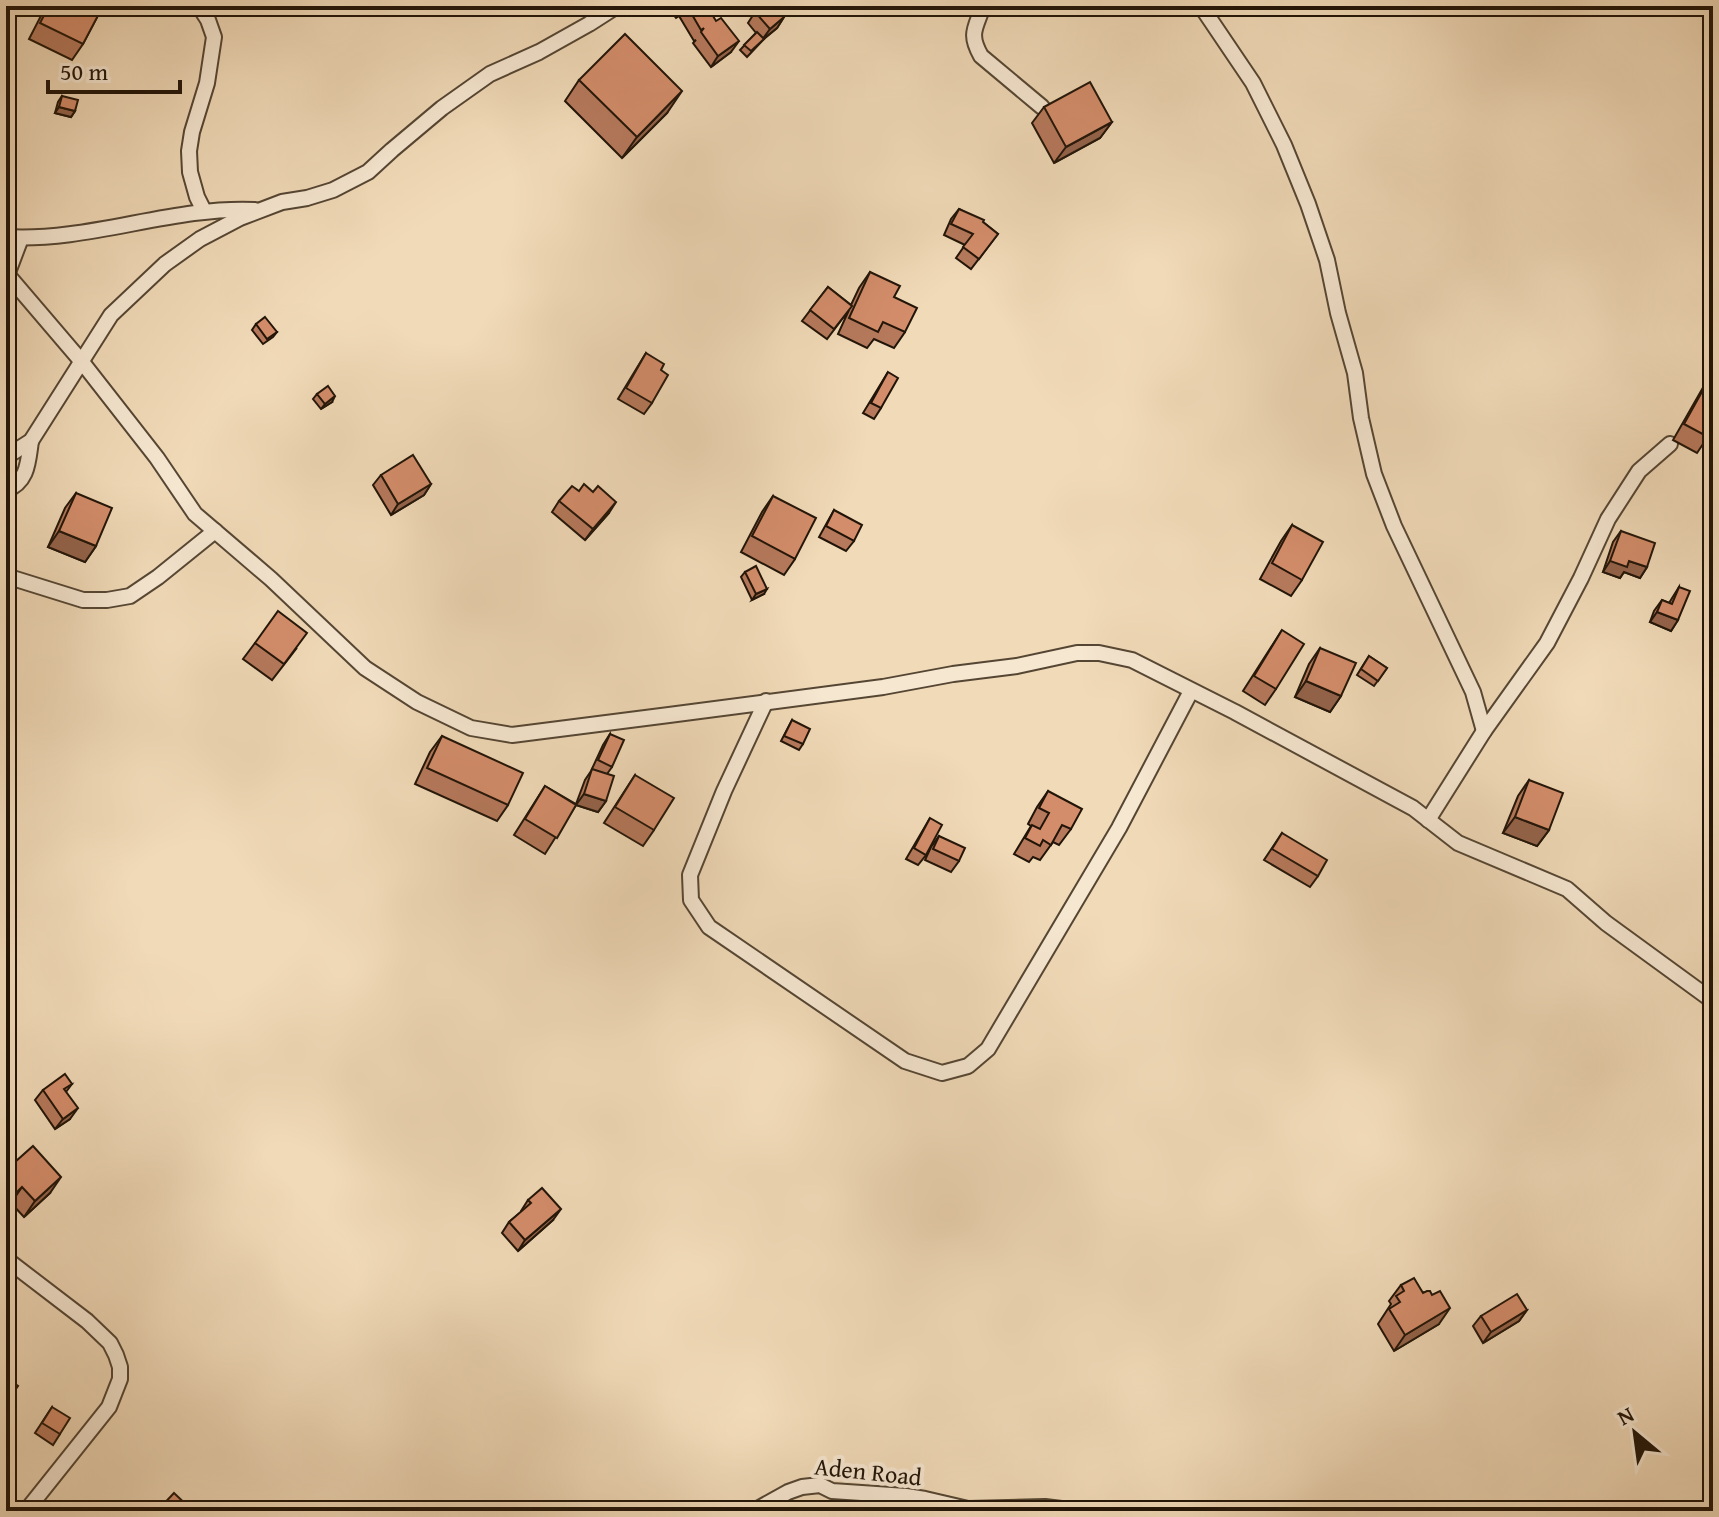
<svg xmlns="http://www.w3.org/2000/svg" width="1719" height="1517" font-family="'Gentium Book Plus',serif">
<style>
.lines{fill:none;stroke-linecap:round;stroke-linejoin:round}
.street-casing{stroke:#554634;stroke-width:18}
.street{stroke:#f6e7d1;stroke-width:14}
.wall{fill:#b6795c;stroke:#211408;stroke-width:2}
.shaded-wall{fill:#94634b;stroke:#211408;stroke-width:2}
.building{fill:#d48d6b;stroke:#211408;stroke-width:2}
.labels{text-anchor:middle;stroke-width:8;stroke-linejoin:round;paint-order:stroke}
.street-label{font-size:24px;fill:#211408;stroke:#f6e7d1}
</style>
<rect width="100%" height="100%" fill="#f1dab8"/>
<filter id="stains"><feTurbulence type="fractalNoise" baseFrequency=".0025" numOctaves="4"/><feColorMatrix values="0 0 0 0 .2 0 0 0 0 .09 0 0 0 0 .02 0 0 0 .5 -.17"/></filter>
<radialGradient id="worn" r=".72"><stop offset=".6" stop-color="#630" stop-opacity="0"/><stop offset="1" stop-color="#630" stop-opacity=".3"/></radialGradient>
<g class="lines">
<!-- street casing -->
<g class="street-casing">
<g id="street">
<polyline points="199,6 208,20 214,37 207,83 192,132 189,151 190,172 197,197 204,211"/>
<path d="M983,6C976,28 968,33 981,56L1042,107"/>
<polyline points="1201,6 1253,83 1284,145 1308,204 1327,260 1338,313 1355,373 1361,418 1374,474 1394,526 1473,692 1484,731"/>
<path d="M6,237C90,242 172,206 255,210"/>
<polyline points="6,273 82,362 157,458 195,514 271,579 365,668 417,702 471,728 512,735 669,715 883,687 953,674 1017,666 1077,653 1099,653 1132,660 1235,712 1413,808 1458,843 1567,889 1606,923 1713,1001"/>
<polyline points="7,275 21,238"/>
<polyline points="6,457 31,441 111,315 165,264 200,239 240,218 282,202 307,198 333,190 368,172 392,150 442,108 490,74 539,52 589,24 617,6"/>
<path d="M6,490C28,482 28,462 31,441"/>
<polyline points="6,576 83,600 107,600 130,596 158,577 215,531"/>
<polyline points="766,701 724,791 690,875 691,900 709,927 905,1061 942,1073 968,1066 988,1049 1119,828 1191,691"/>
<polyline points="1428,820 1484,731 1547,643 1581,578 1608,519 1639,471 1670,444"/>
<polyline points="6,1259 87,1321 110,1343 116,1355 120,1367 120,1379 109,1407 26,1511"/>
<polyline points="754,1511 788,1492 802,1487 820,1485 832,1491 906,1496 925,1499 968,1509 1045,1507 1078,1511"/>
</g>
</g>
<!-- street -->
<use href="#street" class="street"/>
</g>
<!-- wall -->
<g class="wall">
<polygon points="46,6 103,6 83,44 72,60 29,39"/>
<polygon points="667,6 707,6 731,52 711,67 693,43 696,40 694,41 679,16 676,18"/>
<polygon points="793,6 810,6 798,14"/>
<polygon points="755,12 784,17 777,28 764,39 747,57 740,50 756,33 748,23"/>
<polygon points="579,80 667,113 622,158 565,101"/>
<polygon points="62,96 75,111 71,117 55,113 58,102"/>
<polygon points="1044,107 1112,122 1100,138 1054,163 1032,123"/>
<polygon points="959,209 983,222 998,234 971,269 956,258 965,245 944,235 951,219"/>
<polygon points="870,272 894,297 905,332 894,348 874,339 867,348 838,334 849,310 827,339 802,321 828,287 851,305 859,288"/>
<polygon points="256,324 277,332 273,337 263,344 252,330"/>
<polygon points="646,353 661,370 652,403 644,414 618,399"/>
<polygon points="1713,370 1713,429 1697,453 1673,440"/>
<polygon points="888,372 881,408 874,419 863,413"/>
<polygon points="317,394 332,402 321,409 313,399"/>
<polygon points="381,475 431,484 424,495 391,515 373,485"/>
<polygon points="579,491 593,492 609,513 585,540 552,512 559,501"/>
<polygon points="76,493 96,546 85,562 48,547 65,508"/>
<polygon points="773,496 795,559 784,575 741,552 762,512"/>
<polygon points="834,510 854,541 846,551 819,537"/>
<polygon points="1292,525 1302,580 1291,596 1260,579 1281,541"/>
<polygon points="1621,531 1647,567 1640,578 1624,572 1620,578 1603,572 1613,542"/>
<polygon points="745,572 764,594 752,600 741,577"/>
<polygon points="1679,587 1678,620 1671,631 1650,622 1654,611 1662,600 1669,603"/>
<polygon points="1282,630 1276,689 1265,705 1243,691"/>
<polygon points="255,643 296,649 272,680 243,659"/>
<polygon points="1320,648 1341,696 1330,712 1295,697 1309,664"/>
<polygon points="1369,656 1387,668 1374,686 1357,675"/>
<polygon points="792,720 803,744 799,750 781,741"/>
<polygon points="610,734 612,767 607,774 606,801 598,812 576,805 545,854 514,835 545,786 576,804 585,780 591,771 603,745"/>
<polygon points="442,736 508,805 497,821 415,784 430,752"/>
<polygon points="635,775 654,830 643,846 604,823"/>
<polygon points="1529,780 1549,830 1537,846 1503,833 1518,796"/>
<polygon points="1048,791 1071,829 1059,845 1053,842 1040,860 1033,857 1029,862 1014,854 1031,826 1028,824 1037,807"/>
<polygon points="930,818 926,855 918,865 906,859"/>
<polygon points="1282,833 1318,876 1310,887 1264,860"/>
<polygon points="939,836 959,861 951,872 925,860 931,847"/>
<polygon points="72,1084 66,1092 70,1119 55,1129 35,1100 43,1090"/>
<polygon points="6,1170 50,1193 24,1217 11,1203 6,1208"/>
<polygon points="528,1200 553,1220 518,1251 502,1233 509,1222 521,1212 521,1211"/>
<polygon points="1401,1285 1432,1295 1439,1324 1394,1351 1378,1324 1391,1304 1389,1301"/>
<polygon points="1527,1310 1519,1321 1483,1343 1473,1326 1481,1316"/>
<polygon points="52,1407 60,1434 53,1445 35,1433"/>
</g>
<!-- shaded-wall -->
<g class="shaded-wall">
<polygon points="804,6 810,6 798,14"/>
<polygon points="784,17 777,28 762,40 770,29"/>
<polygon points="739,41 731,52 711,67 718,56"/>
<polygon points="682,91 667,113 622,158 637,137"/>
<polygon points="59,107 75,111 71,117 55,113"/>
<polygon points="1112,122 1100,138 1054,163 1066,147"/>
<polygon points="335,396 332,402 321,409 325,404"/>
<polygon points="431,484 424,495 391,515 398,504"/>
<polygon points="616,502 609,513 585,540 593,529"/>
<polygon points="59,531 96,546 85,562 48,547"/>
<polygon points="1610,561 1629,561 1647,567 1640,578 1624,572 1620,578 1603,572"/>
<polygon points="767,589 764,594 752,600 756,594"/>
<polygon points="1657,612 1678,620 1671,631 1650,622"/>
<polygon points="1306,681 1341,696 1330,712 1295,697"/>
<polygon points="584,794 606,801 598,812 576,805"/>
<polygon points="1515,817 1549,830 1537,846 1503,833"/>
<polygon points="78,1108 70,1119 55,1129 63,1119"/>
<polygon points="61,1177 50,1193 24,1217 35,1201"/>
<polygon points="22,1187 11,1203 6,1208 15,1194"/>
<polygon points="561,1209 553,1220 518,1251 525,1240"/>
<polygon points="1450,1308 1439,1324 1394,1351 1405,1335"/>
<polygon points="1527,1310 1519,1321 1483,1343 1491,1332"/>
</g>
<!-- building -->
<g class="building">
<polygon points="49,6 103,6 83,44 40,23"/>
<polygon points="687,6 707,6 716,21 721,18 739,41 718,56 701,32 704,28 701,30"/>
<polygon points="763,6 775,6 784,17 770,29 755,12"/>
<polygon points="757,32 764,39 751,51 744,45"/>
<polygon points="625,34 682,91 637,137 579,80"/>
<polygon points="1090,82 1112,122 1066,147 1044,107"/>
<polygon points="62,96 78,100 75,111 59,107"/>
<polygon points="959,209 984,220 983,222 998,234 979,259 963,247 973,234 951,224"/>
<polygon points="870,272 900,286 894,297 917,308 905,332 883,322 878,332 849,318"/>
<polygon points="828,287 852,306 834,329 810,310"/>
<polygon points="265,317 277,332 267,339 256,324"/>
<polygon points="646,353 664,364 661,370 668,375 652,403 626,388"/>
<polygon points="888,372 898,378 881,408 871,403"/>
<polygon points="1713,372 1713,429 1708,437 1684,424"/>
<polygon points="328,386 335,396 325,404 317,394"/>
<polygon points="413,455 431,484 398,504 381,475"/>
<polygon points="584,484 593,492 598,486 616,502 593,529 559,501 572,486 579,491"/>
<polygon points="76,493 112,508 96,546 59,531"/>
<polygon points="773,496 816,518 795,559 752,536"/>
<polygon points="834,510 862,525 854,541 826,526"/>
<polygon points="1292,525 1323,542 1302,580 1272,563"/>
<polygon points="1621,531 1655,543 1647,567 1629,561 1627,567 1610,561"/>
<polygon points="756,566 767,589 756,594 745,572"/>
<polygon points="1679,587 1690,591 1678,620 1657,612 1662,600 1672,604"/>
<polygon points="278,611 307,633 284,664 255,643"/>
<polygon points="1282,630 1304,644 1276,689 1254,676"/>
<polygon points="1320,648 1356,663 1341,696 1306,681"/>
<polygon points="1369,656 1387,668 1378,681 1361,669"/>
<polygon points="792,720 810,729 803,744 784,736"/>
<polygon points="610,734 624,740 612,767 598,760"/>
<polygon points="442,736 523,773 508,805 427,768"/>
<polygon points="592,769 614,776 606,801 584,794"/>
<polygon points="635,775 674,798 654,830 615,807"/>
<polygon points="1529,780 1563,793 1549,830 1515,817"/>
<polygon points="545,786 576,805 557,838 525,819"/>
<polygon points="1048,791 1082,809 1071,829 1062,825 1051,845 1043,840 1040,846 1025,838 1032,825 1040,829 1049,813 1039,808"/>
<polygon points="930,818 942,825 926,855 914,848"/>
<polygon points="1282,833 1327,860 1318,876 1272,849"/>
<polygon points="939,836 965,848 959,861 933,849"/>
<polygon points="65,1074 72,1084 64,1089 78,1108 63,1119 43,1090"/>
<polygon points="33,1146 61,1177 35,1201 22,1187 15,1194 6,1184 6,1170"/>
<polygon points="542,1188 561,1209 525,1240 509,1222 531,1203 528,1200"/>
<polygon points="1414,1278 1423,1293 1427,1291 1430,1291 1432,1295 1440,1291 1450,1308 1405,1335 1389,1309 1400,1302 1396,1296 1404,1291 1401,1285"/>
<polygon points="1517,1294 1527,1310 1491,1332 1481,1316"/>
<polygon points="6,1377 18,1386 6,1403"/>
<polygon points="52,1407 70,1418 60,1434 42,1423"/>
<polygon points="174,1493 193,1511 157,1511"/>
</g>
<g class="labels">
<!-- street labels -->
<g class="street-label">
<text transform="translate(868 1472) rotate(6)" y="8">Aden Road</text>
</g>
</g>
<!-- margin -->
<rect width="1719" height="1517" fill="none" stroke="#f1dab8" stroke-width="32"/>
<rect x="8" y="8" width="1703" height="1501" fill="none" stroke="#211408" stroke-width="4"/>
<rect x="16" y="16" width="1687" height="1485" fill="none" stroke="#211408" stroke-width="2"/>
<!-- north arrow -->
<g transform="translate(1635 1433) rotate(331)" stroke="#f6e7d1" stroke-width="6" paint-order="stroke">
<path d="M0-6L14 30L0 20L-14 30Z" fill="#211408"/>
<text y="-12" font-size="22" font-weight="bold" text-anchor="middle" fill="#211408">N</text>
</g>
<!-- scale -->
<path d="M48 80v12h132v-12" fill="none" stroke="#211408" stroke-width="4"/>
<text x="60" y="80" font-size="24" fill="#211408" stroke="#f6e7d1" stroke-width="6" paint-order="stroke">50 m</text>
<rect width="100%" height="100%" filter="url(#stains)"/>
<rect width="100%" height="100%" fill="url(#worn)"/>
</svg>
